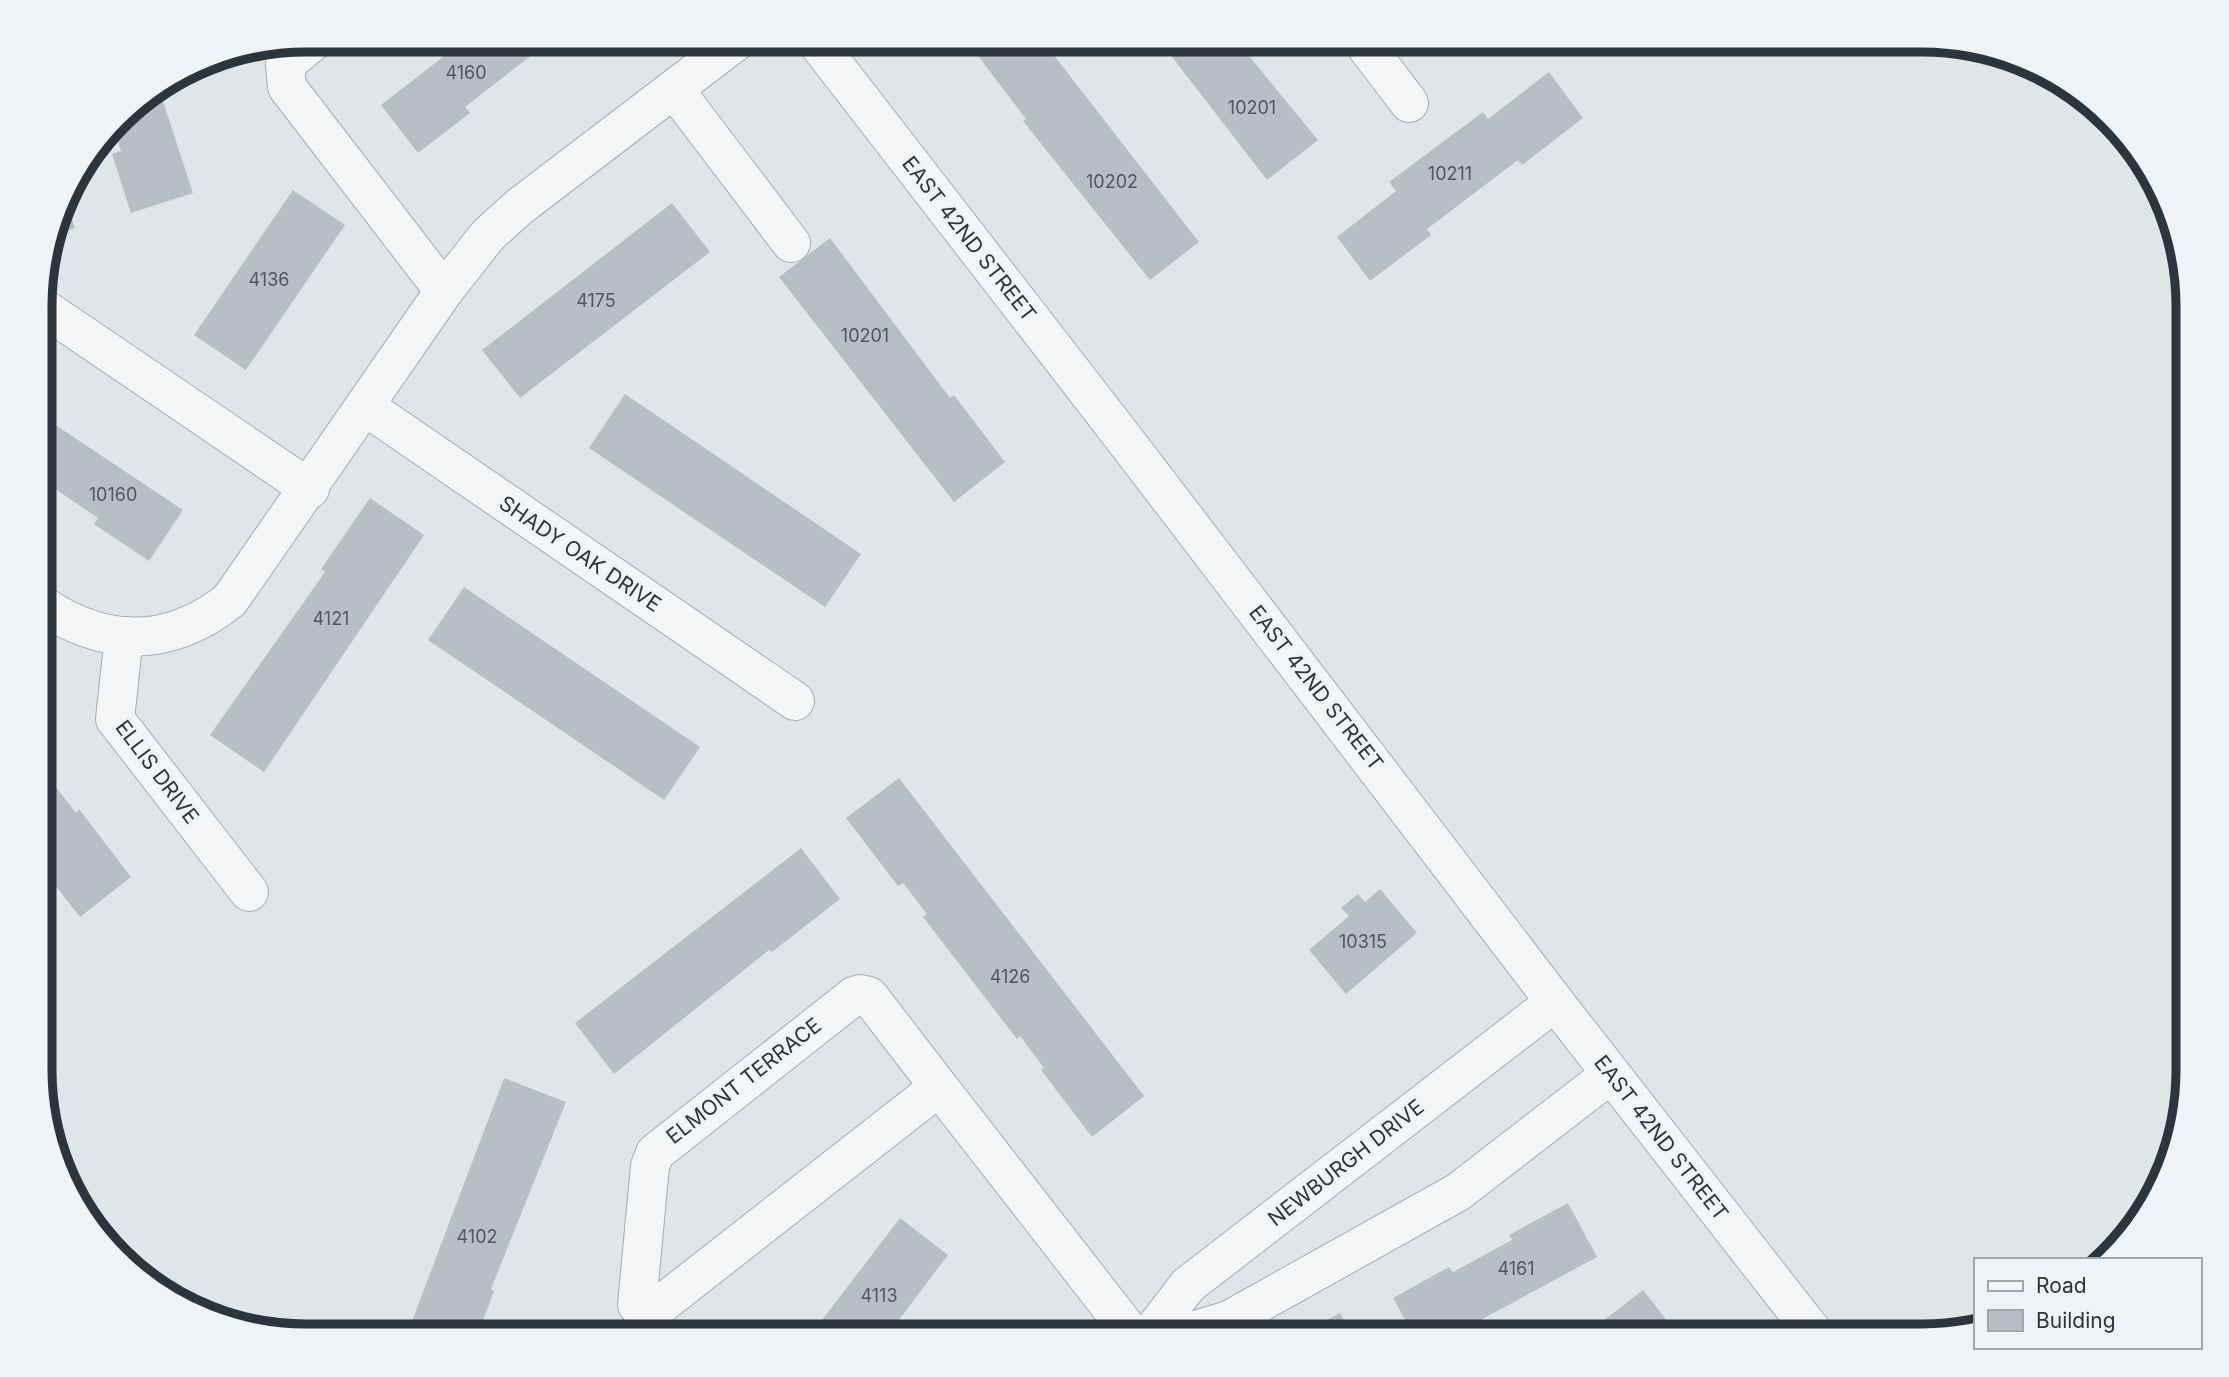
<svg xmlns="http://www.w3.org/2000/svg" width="2229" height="1377" font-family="Inter,sans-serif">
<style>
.building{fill:#b8bfc4}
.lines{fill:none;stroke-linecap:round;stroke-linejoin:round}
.service-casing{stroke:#a6adb1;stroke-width:23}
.minor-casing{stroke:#a6adb1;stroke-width:40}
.tertiary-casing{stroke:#a6adb1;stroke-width:40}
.service{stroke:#f3f5f6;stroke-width:21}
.minor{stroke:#f3f5f6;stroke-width:38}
.tertiary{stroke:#f3f5f6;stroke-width:38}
.labels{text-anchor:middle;stroke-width:6;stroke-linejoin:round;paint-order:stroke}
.number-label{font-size:18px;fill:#4e585f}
.street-label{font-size:21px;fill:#2b353d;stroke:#f0f3f5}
.rim{fill:none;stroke:#2b353d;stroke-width:9}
</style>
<rect width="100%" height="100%" fill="#e0e5e8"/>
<!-- building -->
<g class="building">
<polygon points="465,40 551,40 465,107 470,113 418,153 381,105"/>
<polygon points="966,40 1042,40 1199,242 1150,280 1023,121 1026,119"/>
<polygon points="1159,40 1236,40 1318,140 1267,180"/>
<polygon points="1549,72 1583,118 1522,165 1518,160 1427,229 1431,235 1370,281 1337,237 1396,191 1389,182 1483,112 1488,119"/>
<polygon points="159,89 193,193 131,213 112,154 121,151 114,129 131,107"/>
<polygon points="293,190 345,225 246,370 194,335"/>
<polygon points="65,198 75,228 54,235 58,223"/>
<polygon points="672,203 710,252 520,398 482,350"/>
<polygon points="830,238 950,398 954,395 1005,462 954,502 779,277"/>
<polygon points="625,394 861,554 825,607 589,448"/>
<polygon points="42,416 183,510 149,561 94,524 98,518 42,480"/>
<polygon points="370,498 424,535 264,772 210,735 325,572 321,569"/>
<polygon points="464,587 700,747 664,800 428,640"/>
<polygon points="42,769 76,813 79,809 131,877 80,917 42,868"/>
<polygon points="899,778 1144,1096 1092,1137 1041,1070 1044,1068 1020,1036 1017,1039 923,917 927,914 903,883 898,886 846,818"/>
<polygon points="801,848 840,899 772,952 769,950 614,1074 575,1023"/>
<polygon points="1380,889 1417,933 1346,994 1309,950 1349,916 1341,908 1358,894 1365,902"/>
<polygon points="504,1078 566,1102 491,1289 494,1291 477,1337 406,1337"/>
<polygon points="1568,1203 1597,1257 1451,1336 1414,1336 1393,1298 1449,1267 1453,1272 1512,1240 1509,1235"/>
<polygon points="900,1218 948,1255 886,1337 809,1337"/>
<polygon points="1643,1290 1679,1336 1600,1336 1594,1328"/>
<polygon points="1340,1313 1353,1336 1298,1336"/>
</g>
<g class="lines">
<!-- service casing -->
<g class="service-casing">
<polyline id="service" points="633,1337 637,1305"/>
</g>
<!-- minor casing -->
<g class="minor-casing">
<g id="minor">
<polyline points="315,40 285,65 287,87 444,291"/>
<polyline points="1361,40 1409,103"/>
<polyline points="674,89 791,243"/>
<polyline points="42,307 310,489"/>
<polyline points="366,407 795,701"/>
<path d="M42,605C106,648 170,648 230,600L444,291L488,235L519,207L738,40"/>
<polyline points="124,636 115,719 249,892"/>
<polygon points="860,994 869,996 939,1087 659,1306 647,1310 637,1305 650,1166 655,1153 854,996"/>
<polyline points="939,1087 1133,1336"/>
<polyline points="1149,1336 1188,1285 1555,1002"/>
<polyline points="1176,1336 1229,1320 1458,1192 1611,1074"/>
</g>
</g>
<!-- tertiary casing -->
<g class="tertiary-casing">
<polyline id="tertiary" points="815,40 1125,440 1555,1002 1816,1336"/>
</g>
<!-- service -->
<use href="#service" class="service"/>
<!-- minor -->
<use href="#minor" class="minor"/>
<!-- tertiary -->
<use href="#tertiary" class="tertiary"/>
</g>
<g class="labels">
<!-- number labels -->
<g class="number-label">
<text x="466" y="79">4160</text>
<text x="1252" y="114">10201</text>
<text x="1450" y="180">10211</text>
<text x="1112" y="188">10202</text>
<text x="269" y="286">4136</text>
<text x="596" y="307">4175</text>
<text x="865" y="342">10201</text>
<text x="113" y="501">10160</text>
<text x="331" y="625">4121</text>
<text x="1363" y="948">10315</text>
<text x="1010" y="983">4126</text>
<text x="477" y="1243">4102</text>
<text x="1516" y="1275">4161</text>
<text x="879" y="1302">4113</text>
</g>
<!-- street labels -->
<g class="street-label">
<text transform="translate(969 239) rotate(52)" y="7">EAST 42ND STREET</text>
<text transform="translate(580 554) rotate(34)" y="7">SHADY OAK DRIVE</text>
<text transform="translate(1316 688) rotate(52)" y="7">EAST 42ND STREET</text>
<text transform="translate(157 772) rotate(53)" y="7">ELLIS DRIVE</text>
<text transform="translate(744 1081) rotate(-38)" y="7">ELMONT TERRACE</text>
<text transform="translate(1661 1138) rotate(52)" y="7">EAST 42ND STREET</text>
<text transform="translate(1346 1163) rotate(-38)" y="7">NEWBURGH DRIVE</text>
</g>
</g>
<!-- crop -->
<path d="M0 0H2229V1377H0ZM306 52H1922A254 254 0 0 1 2176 306V1070A254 254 0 0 1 1922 1324H306A254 254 0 0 1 52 1070V306A254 254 0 0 1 306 52Z" fill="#f0f3f5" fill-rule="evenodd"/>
<path class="rim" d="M306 52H1922A254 254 0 0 1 2176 306V1070A254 254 0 0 1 1922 1324H306A254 254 0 0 1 52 1070V306A254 254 0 0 1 306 52Z"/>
<!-- legend -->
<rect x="1974" y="1258" width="228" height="91" fill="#f0f3f5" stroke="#a1a7ab" stroke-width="2"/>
<rect x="1988" y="1281" width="35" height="10" fill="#f3f5f6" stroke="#a1a7ab" stroke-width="2"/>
<text x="2036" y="1293" font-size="21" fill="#2b353d">Road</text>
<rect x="1988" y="1310" width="35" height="21" fill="#b8bfc4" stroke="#a1a7ab" stroke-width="2"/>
<text x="2036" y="1328" font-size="21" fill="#2b353d">Building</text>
</svg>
